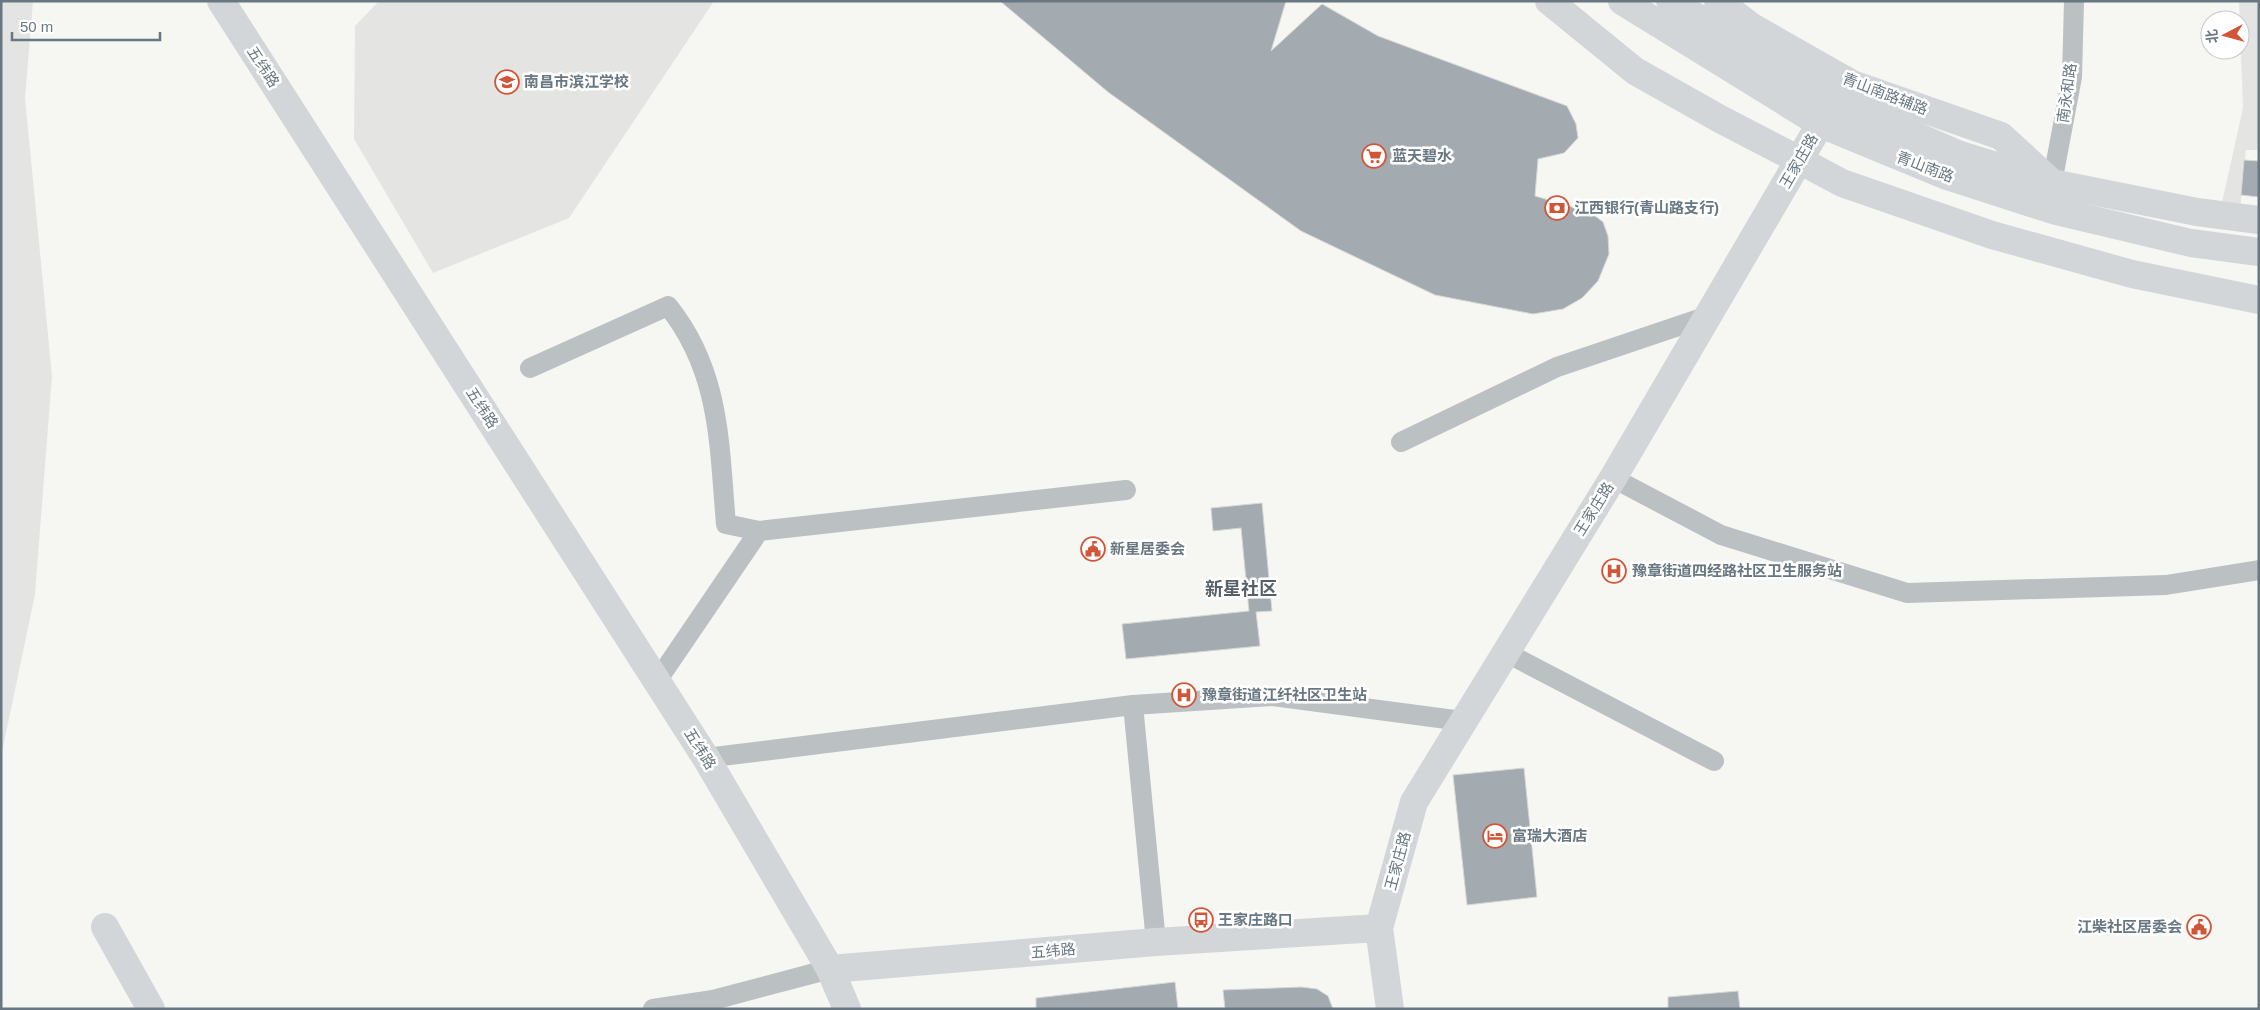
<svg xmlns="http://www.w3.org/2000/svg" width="2260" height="1010" font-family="Helvetica,'Noto Sans SC',sans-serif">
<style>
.built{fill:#e4e5e3}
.building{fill:#a3abb0;stroke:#d7d7d6}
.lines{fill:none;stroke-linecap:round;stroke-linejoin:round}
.street{stroke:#bbc0c3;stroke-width:20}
.secondary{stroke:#d2d6d9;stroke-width:28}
.primary{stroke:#d2d6d9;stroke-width:28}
.labels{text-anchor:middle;stroke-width:5;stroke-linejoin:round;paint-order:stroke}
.street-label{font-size:15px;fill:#687781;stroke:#fff}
.poi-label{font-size:15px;font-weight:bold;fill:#687781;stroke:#fff;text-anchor:start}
.quarter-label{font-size:18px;font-weight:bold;fill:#556067;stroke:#fff}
</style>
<rect width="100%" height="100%" fill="#f6f6f3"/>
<!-- built -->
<g class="built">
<polygon points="1,1 33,1 25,98 52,376 35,594 1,757"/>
<polygon points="379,1 714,1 569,218 433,273 354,139 355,26"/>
<polygon points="2239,1 2259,1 2259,150 2246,150 2240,209 2221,207 2243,108"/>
</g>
<!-- building -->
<g class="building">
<polygon points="1000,1 1286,1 1271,51 1322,4 1378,36 1567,106 1576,124 1578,138 1564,153 1538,159 1535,196 1590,212 1603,222 1608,236 1609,254 1598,281 1582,298 1563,309 1533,314 1435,295 1301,231 1108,92"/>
<polygon points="2244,160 2259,161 2259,197 2241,195"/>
<polygon points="1262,503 1272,611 1256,612 1260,646 1126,659 1122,624 1249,611 1241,528 1213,531 1211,508"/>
<polygon points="1524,768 1537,897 1467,905 1453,775"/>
<polygon points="1175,982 1178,1009 1036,1009 1036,998"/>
<polygon points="1301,987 1317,989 1328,996 1333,1009 1225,1009 1223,990"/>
<polygon points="1738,991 1740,1009 1668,1009 1668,997"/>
</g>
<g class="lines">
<!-- street -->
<g class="street">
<polyline points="2052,183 2072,77 2074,1"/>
<path d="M530,368L668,306C721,372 719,445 726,524L759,531"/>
<polyline points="1401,442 1557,367 1708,316"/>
<polyline points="1613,478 1721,535 1907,593 2166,585 2259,570"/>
<polyline points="1505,652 1714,761"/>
<polyline points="657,681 759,531 1126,490"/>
<polyline points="1133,705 1156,942"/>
<polyline points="706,758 1133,705 1273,696 1462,721"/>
<polyline points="653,1009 713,1000 830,969"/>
</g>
<!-- secondary -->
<g class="secondary">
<polyline points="221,1 706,758 830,969 847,1009"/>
<polyline points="1549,1 1635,71 1720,119 1799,160"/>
<polyline points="1718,1 1752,27 1852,84 2001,136 2052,183"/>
<polyline points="105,927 151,1009"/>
<polyline points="830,969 1156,942 1379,928"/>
<polyline points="1390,1009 1379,928 1414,802 1613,478 1832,104"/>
</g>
<!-- primary -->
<g class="primary">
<polyline points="1622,1 1821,124 1947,176 2056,211 2191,243 2259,252"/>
<polyline points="1670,1 1834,100 1960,155 2052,183 2197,212 2259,220"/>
<polyline points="1799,160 1842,183 1992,235 2132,274 2259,300"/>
</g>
</g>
<!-- icons -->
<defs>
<g id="school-ring" transform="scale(1.25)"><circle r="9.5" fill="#fff" stroke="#d15638" stroke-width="1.5"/><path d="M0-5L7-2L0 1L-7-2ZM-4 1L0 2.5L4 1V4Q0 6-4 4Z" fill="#d15638"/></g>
<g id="supermarket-ring" transform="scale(1.25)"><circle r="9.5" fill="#fff" stroke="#d15638" stroke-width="1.5"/><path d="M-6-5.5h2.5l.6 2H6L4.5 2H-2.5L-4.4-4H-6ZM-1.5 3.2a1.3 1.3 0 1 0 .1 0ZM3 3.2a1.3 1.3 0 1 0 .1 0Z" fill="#d15638"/></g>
<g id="bank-ring" transform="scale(1.25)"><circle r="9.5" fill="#fff" stroke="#d15638" stroke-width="1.5"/><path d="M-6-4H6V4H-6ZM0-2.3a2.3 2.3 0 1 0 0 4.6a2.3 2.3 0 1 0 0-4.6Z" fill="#d15638"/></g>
<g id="civic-ring" transform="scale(1.25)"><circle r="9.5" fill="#fff" stroke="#d15638" stroke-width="1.5"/><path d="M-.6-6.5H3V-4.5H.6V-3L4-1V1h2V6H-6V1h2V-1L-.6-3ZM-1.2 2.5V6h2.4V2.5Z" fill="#d15638"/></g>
<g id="hospital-ring" transform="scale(1.25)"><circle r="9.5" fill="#fff" stroke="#d15638" stroke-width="1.5"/><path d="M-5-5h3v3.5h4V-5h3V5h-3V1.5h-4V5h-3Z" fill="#d15638"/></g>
<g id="hotel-ring" transform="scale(1.25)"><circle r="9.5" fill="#fff" stroke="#d15638" stroke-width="1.5"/><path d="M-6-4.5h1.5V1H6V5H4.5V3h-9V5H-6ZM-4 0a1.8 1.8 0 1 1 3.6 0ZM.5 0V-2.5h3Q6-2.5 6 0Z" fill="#d15638"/></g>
<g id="bus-ring" transform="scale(1.25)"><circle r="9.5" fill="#fff" stroke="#d15638" stroke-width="1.5"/><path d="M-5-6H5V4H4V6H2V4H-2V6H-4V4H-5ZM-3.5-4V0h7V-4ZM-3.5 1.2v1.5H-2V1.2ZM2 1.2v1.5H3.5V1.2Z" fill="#d15638"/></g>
</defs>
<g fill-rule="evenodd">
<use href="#school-ring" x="507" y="82"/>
<use href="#supermarket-ring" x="1374" y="156"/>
<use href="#bank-ring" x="1557" y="208"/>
<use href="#civic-ring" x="1093" y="549"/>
<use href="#hospital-ring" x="1614" y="571"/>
<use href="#hospital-ring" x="1184" y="695"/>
<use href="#hotel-ring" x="1495" y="836"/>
<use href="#bus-ring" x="1201" y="920"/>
<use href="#civic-ring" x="2199" y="927"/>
</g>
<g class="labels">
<!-- street labels -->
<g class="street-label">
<text transform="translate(263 67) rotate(57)" y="5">五纬路</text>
<text transform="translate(2067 93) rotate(-82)" y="5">南永和路</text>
<text transform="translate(1885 94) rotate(21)" y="5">青山南路辅路</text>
<text transform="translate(1799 161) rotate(-60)" y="5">王家庄路</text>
<text transform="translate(1925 167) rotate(21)" y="5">青山南路</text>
<text transform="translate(482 408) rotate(57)" y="5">五纬路</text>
<text transform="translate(1594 509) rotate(-58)" y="5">王家庄路</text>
<text transform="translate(700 749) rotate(58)" y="5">五纬路</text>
<text transform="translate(1398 861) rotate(-75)" y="5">王家庄路</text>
<text transform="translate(1053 951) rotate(-5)" y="5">五纬路</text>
</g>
<!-- poi labels -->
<g class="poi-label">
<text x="524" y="87">南昌市滨江学校</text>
<text x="1392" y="161">蓝天碧水</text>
<text x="1574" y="213">江西银行(青山路支行)</text>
<text x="1110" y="554">新星居委会</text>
<text x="1632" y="576">豫章街道四经路社区卫生服务站</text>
<text x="1202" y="700">豫章街道江纤社区卫生站</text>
<text x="1512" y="841">富瑞大酒店</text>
<text x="1218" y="925">王家庄路口</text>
<text x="2182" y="932" text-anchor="end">江柴社区居委会</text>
</g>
<!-- quarter labels -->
<g class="quarter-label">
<text x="1241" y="595">新星社区</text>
</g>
</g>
<!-- border -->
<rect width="2260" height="1010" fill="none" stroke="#687781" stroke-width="5"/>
<!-- north arrow -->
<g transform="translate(2225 35) rotate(264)"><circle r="24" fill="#ffffff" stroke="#c3c9cd"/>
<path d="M0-4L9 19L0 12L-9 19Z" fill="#d15638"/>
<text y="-8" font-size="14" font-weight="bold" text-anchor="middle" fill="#687781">北</text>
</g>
<!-- scale -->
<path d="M12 32v8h148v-8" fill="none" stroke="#687781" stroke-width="2.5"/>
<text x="20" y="32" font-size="15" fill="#687781" stroke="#ffffff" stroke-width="4" paint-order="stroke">50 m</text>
</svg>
